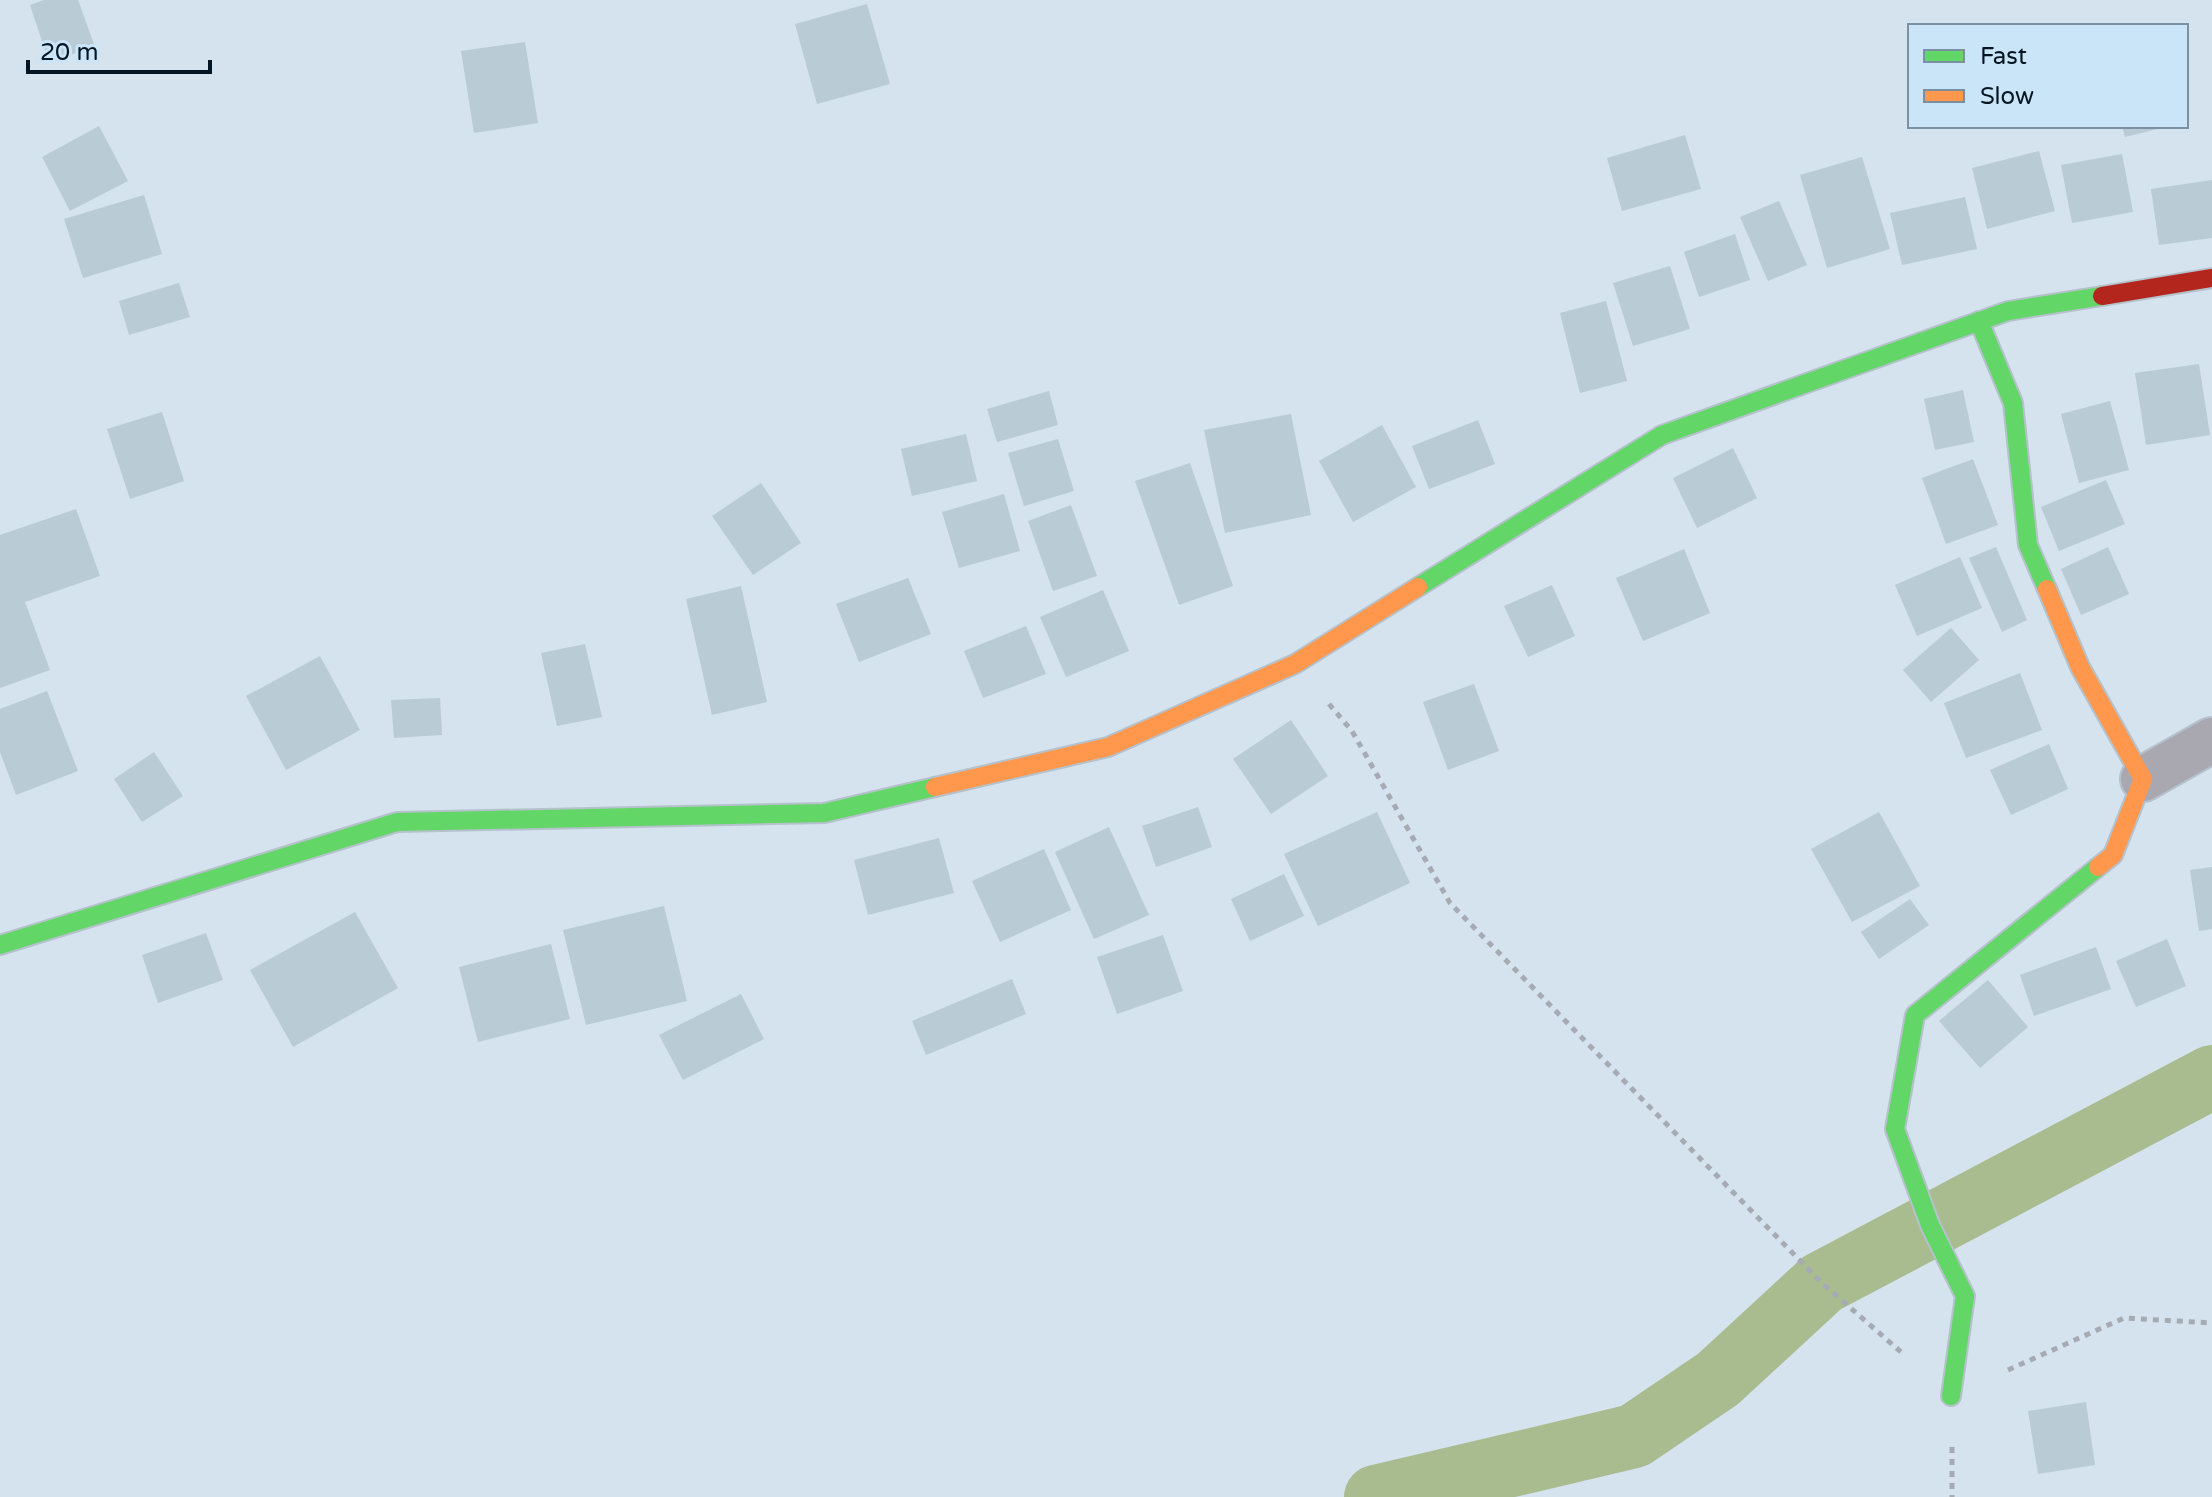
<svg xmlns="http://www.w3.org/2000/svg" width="2212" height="1497" font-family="'Varela Round',sans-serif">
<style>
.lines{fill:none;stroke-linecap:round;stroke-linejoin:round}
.canal{stroke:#a9bc90;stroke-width:64}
.building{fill:#b9cbd5}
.street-casing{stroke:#b5c1cb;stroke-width:48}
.fast-casing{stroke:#b5c1cb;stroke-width:22}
.slow-casing{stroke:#b5c1cb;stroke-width:22}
.jam-casing{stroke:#b5c1cb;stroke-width:22}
.path{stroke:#a6aab2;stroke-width:5;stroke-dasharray:6 6;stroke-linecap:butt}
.street{stroke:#a9a8b1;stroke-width:44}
.fast{stroke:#63d668;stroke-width:18}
.slow{stroke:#ff974d;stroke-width:18}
.jam{stroke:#b3261e;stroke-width:18}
</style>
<rect width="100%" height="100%" fill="#d4e3ee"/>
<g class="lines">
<!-- canal -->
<polyline class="canal" points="1376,1497 1634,1436 1718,1379 1822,1283 2212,1077"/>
</g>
<!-- building -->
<g class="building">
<polygon points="44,0 78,0 95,47 49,62 30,5"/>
<polygon points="867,4 890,84 817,104 795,24"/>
<polygon points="525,42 538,123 474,133 461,51"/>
<polygon points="99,126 128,181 70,211 42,157"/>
<polygon points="2122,126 2166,126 2166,127 2125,137"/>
<polygon points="1685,135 1701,189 1622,211 1607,158"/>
<polygon points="2039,151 2055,211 1987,229 1972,168"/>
<polygon points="2122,154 2133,212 2072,223 2061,165"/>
<polygon points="1862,157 1890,249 1827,268 1800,175"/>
<polygon points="2212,180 2212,238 2159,245 2151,189"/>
<polygon points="144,195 162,254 83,278 64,219"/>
<polygon points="1965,197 1977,249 1902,265 1890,213"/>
<polygon points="1779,201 1807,265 1768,281 1740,217"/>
<polygon points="1735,234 1750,280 1699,297 1684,252"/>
<polygon points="1670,266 1690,329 1633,346 1613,283"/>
<polygon points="179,283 190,317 129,335 119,301"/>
<polygon points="1606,301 1627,381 1580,393 1560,313"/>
<polygon points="2199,364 2210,435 2146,445 2135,373"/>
<polygon points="1963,390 1974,442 1935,450 1924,399"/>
<polygon points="1049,391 1058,425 997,442 987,409"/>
<polygon points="2110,401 2129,470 2079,483 2061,414"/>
<polygon points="162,412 184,481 130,499 107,429"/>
<polygon points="1291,414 1311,515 1225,533 1204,430"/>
<polygon points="1478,420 1495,464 1429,489 1412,446"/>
<polygon points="1382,425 1416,487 1353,522 1319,461"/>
<polygon points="966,434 977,481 912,496 901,449"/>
<polygon points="1058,439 1074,491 1024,506 1008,453"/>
<polygon points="1733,448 1757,498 1697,528 1673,478"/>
<polygon points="1973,459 1998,525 1946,544 1922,478"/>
<polygon points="1190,463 1233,586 1179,605 1135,481"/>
<polygon points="2106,480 2125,524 2059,551 2041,507"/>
<polygon points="761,483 801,543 753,575 712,516"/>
<polygon points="1004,494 1020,551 959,568 942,512"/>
<polygon points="1071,505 1097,576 1053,591 1028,521"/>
<polygon points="76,509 100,576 25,602 50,670 0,688 0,535"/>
<polygon points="1996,547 2027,620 2002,632 1969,558"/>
<polygon points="2108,547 2129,594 2081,615 2061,569"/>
<polygon points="1684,549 1710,613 1643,641 1616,578"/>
<polygon points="1960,557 1982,608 1917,636 1895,585"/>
<polygon points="908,578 931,634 859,662 836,604"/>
<polygon points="1552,585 1575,636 1528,657 1504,606"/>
<polygon points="741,586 767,702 712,715 686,599"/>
<polygon points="1103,590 1129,651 1066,677 1040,617"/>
<polygon points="1026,626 1046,674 983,698 964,651"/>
<polygon points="1951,628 1979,660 1931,702 1903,670"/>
<polygon points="585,644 602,717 557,726 541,653"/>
<polygon points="320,656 360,730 286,770 246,696"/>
<polygon points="2020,673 2042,730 1966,758 1944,703"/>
<polygon points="1474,684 1499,751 1448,770 1423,702"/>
<polygon points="47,691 78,771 16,795 0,752 0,709"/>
<polygon points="440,698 442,735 394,738 391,700"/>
<polygon points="1291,720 1328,776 1271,814 1233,759"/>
<polygon points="2049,744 2068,789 2011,815 1990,770"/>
<polygon points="154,752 183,796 142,822 114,779"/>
<polygon points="1198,807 1212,847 1156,867 1142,826"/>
<polygon points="1377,812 1410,883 1318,926 1284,854"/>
<polygon points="1879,812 1920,886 1852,922 1811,849"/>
<polygon points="1109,827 1149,915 1094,939 1055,852"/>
<polygon points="939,838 954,893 868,915 854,860"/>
<polygon points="1044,849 1071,910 1000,942 972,881"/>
<polygon points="2212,867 2212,929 2199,931 2190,870"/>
<polygon points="1284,874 1304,916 1250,941 1231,899"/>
<polygon points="1910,899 1929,925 1879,959 1861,932"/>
<polygon points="664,906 687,1001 586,1025 563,930"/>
<polygon points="355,912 398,988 293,1047 250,970"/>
<polygon points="206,933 223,980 158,1003 142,955"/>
<polygon points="1163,935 1183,991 1117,1014 1097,957"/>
<polygon points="2167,939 2186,986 2136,1007 2116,961"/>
<polygon points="551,944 570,1019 478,1042 459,967"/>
<polygon points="2096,947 2111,989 2034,1016 2020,975"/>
<polygon points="1012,979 1026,1014 926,1055 912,1021"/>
<polygon points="1988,980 2028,1027 1980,1068 1939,1021"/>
<polygon points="741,994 764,1039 683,1080 659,1035"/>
<polygon points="2086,1402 2095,1465 2038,1474 2028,1411"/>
</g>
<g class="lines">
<!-- street casing -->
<g class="street-casing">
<polyline id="street" points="2143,779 2212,740"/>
</g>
<!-- fast casing -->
<g class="fast-casing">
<g id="fast">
<polyline points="1979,321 2013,403 2028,545 2047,589"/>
<polyline points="1418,587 1662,435 2008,311 2102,296"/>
<polyline points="0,945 397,822 824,813 935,787"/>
<polyline points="1951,1396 1965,1296 1930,1225 1895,1129 1915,1015 2098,867"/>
</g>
</g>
<!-- slow casing -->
<g class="slow-casing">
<g id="slow">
<polyline points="2047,589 2080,667 2143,779 2113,855 2098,867"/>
<polyline points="935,787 1108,747 1295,664 1418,587"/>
</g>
</g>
<!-- jam casing -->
<g class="jam-casing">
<polyline id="jam" points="2102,296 2212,278"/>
</g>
<!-- path -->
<g class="path">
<polyline points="1329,704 1352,731 1450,903 1822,1283 1901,1352"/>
<polyline points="2008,1370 2124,1318 2212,1323"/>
<polyline points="1952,1447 1952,1497"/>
</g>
<!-- street -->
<use href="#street" class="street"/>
<!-- fast -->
<use href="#fast" class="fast"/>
<!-- slow -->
<use href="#slow" class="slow"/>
<!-- jam -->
<use href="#jam" class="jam"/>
</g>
<!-- legend -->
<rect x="1908" y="24" width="280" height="104" fill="#cae4f8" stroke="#7b91a2" stroke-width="2"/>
<rect x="1924" y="50" width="40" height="12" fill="#63d668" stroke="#7b91a2" stroke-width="2"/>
<text x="1980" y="64" font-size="24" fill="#051521">Fast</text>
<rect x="1924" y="90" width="40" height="12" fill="#ff974d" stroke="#7b91a2" stroke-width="2"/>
<text x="1980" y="104" font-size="24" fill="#051521">Slow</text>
<!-- scale -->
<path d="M28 60v12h182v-12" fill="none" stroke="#051521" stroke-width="4"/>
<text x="40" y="60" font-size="24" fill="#051521" stroke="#cae4f8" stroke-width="6" paint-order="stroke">20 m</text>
</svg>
